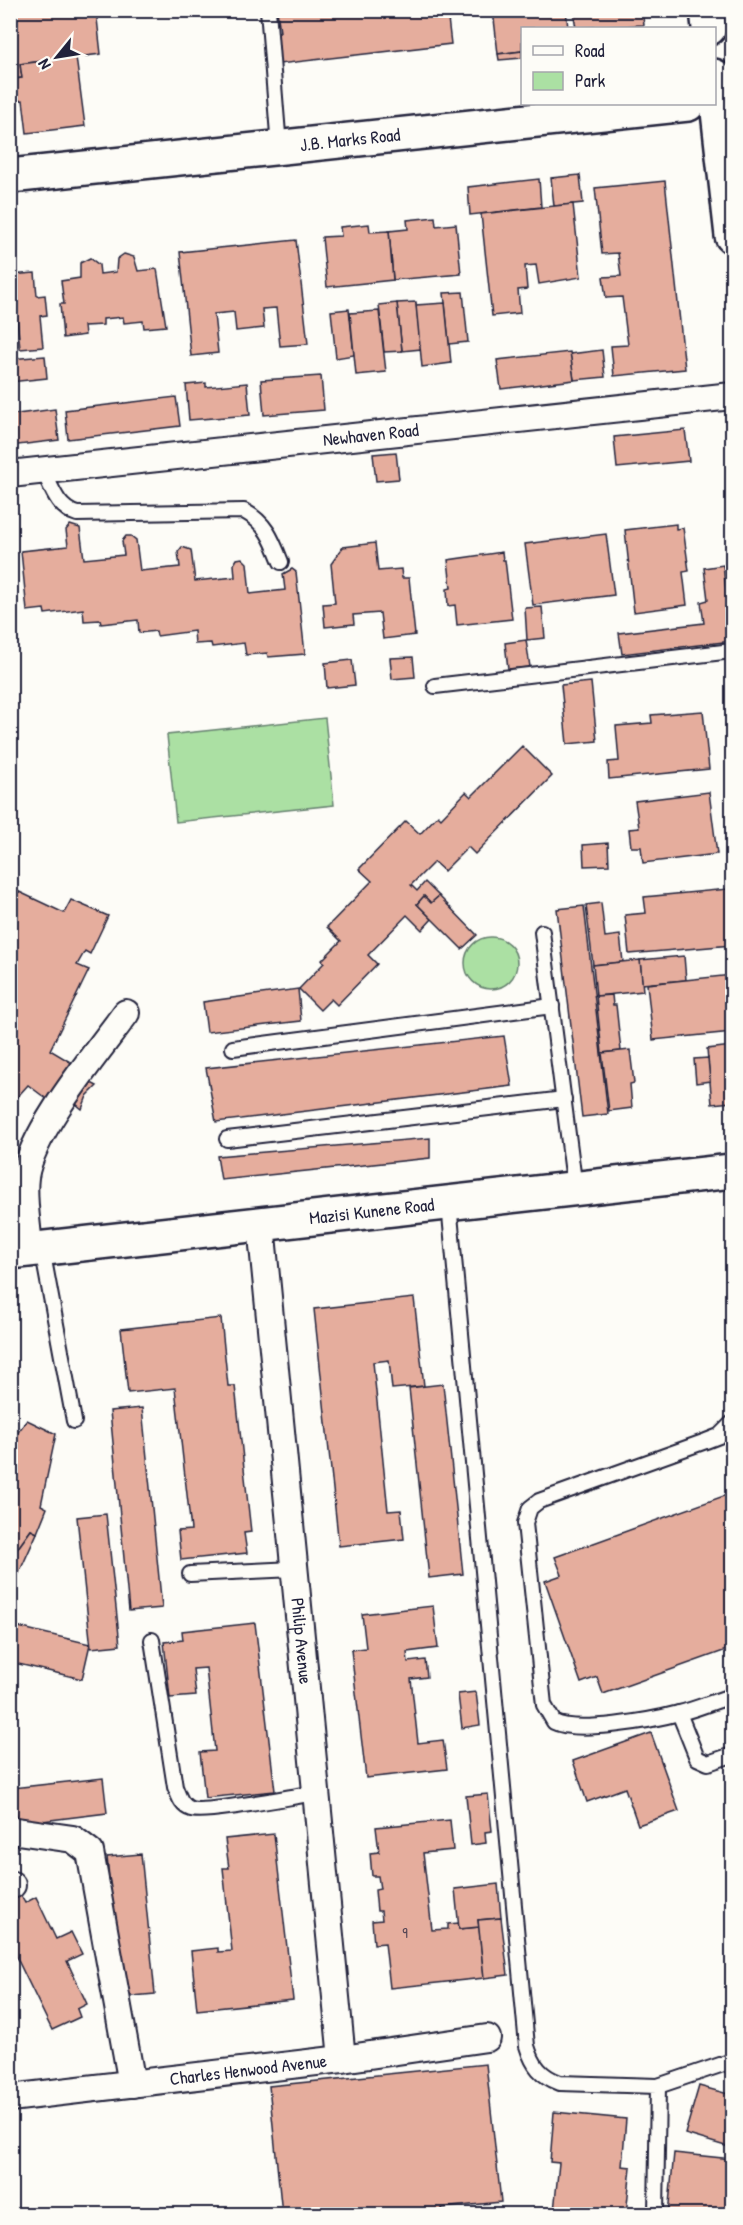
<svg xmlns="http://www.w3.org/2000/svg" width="743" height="2225" font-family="'Patrick Hand',sans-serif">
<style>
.green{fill:#abe0a3;stroke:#66816f;stroke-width:1.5}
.building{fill:#e5ad9d;stroke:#22223b;stroke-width:1.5}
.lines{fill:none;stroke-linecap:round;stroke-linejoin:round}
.lane-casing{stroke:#22223b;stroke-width:18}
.street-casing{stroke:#22223b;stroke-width:30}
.secondary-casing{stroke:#22223b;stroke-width:38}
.lane{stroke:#fdfcf7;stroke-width:14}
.street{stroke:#fdfcf7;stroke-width:26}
.secondary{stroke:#fdfcf7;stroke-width:33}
.labels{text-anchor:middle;stroke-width:4.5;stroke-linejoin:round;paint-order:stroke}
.number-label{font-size:15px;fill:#534554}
.street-label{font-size:18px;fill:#22223b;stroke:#fdfcf7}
</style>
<rect width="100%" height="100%" fill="#fdfcf7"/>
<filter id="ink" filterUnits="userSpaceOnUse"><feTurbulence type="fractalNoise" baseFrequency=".0167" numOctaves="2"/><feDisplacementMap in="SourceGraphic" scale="12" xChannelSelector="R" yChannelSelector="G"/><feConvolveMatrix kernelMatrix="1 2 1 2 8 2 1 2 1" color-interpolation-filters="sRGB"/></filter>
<g filter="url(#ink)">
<!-- green -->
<g class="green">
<polygon points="325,718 334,805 176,822 167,735"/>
<circle cx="491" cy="963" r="26"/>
</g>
<!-- building -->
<g class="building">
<polygon points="10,10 96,10 101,54 20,64 22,78 10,80"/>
<polygon points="277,10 447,10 451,44 279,64 275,32 280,32"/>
<polygon points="493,10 566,10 568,28 522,28 522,51 498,54"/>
<polygon points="573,10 646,10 646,17 643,17 644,25 576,28"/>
<polygon points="522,51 522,58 499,60 498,54"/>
<polygon points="76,57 85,126 27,133 23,100 16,101 14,79 22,78 20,64"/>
<polygon points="580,175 583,203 554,206 551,178"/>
<polygon points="539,179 541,207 470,215 468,187"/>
<polygon points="665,181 685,369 614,376 611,346 628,345 622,297 606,298 603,277 621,276 618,253 602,254 595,188"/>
<polygon points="573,204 581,277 539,284 536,265 525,266 527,289 518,290 520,313 492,316 481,214"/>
<polygon points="435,217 436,226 456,224 461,274 393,280 389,231 408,229 407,220"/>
<polygon points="369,224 370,232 389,231 393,280 327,287 322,237 341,236 340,227"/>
<polygon points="296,240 308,344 280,346 276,308 262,309 264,328 236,331 234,312 214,314 218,353 191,356 180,252"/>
<polygon points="124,254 134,257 138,271 157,269 166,326 144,328 143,321 124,323 123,317 103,319 103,325 84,326 85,335 63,338 60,304 64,304 61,281 80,278 80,263 90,258 99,265 100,274 116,272 117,259"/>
<polygon points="35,273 37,296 45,295 47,315 40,316 43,347 20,349 17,318 10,318 10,275"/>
<polygon points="463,292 468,342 449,344 444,293"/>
<polygon points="416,302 421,349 402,351 397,303"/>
<polygon points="397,303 402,351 384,352 379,305"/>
<polygon points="445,303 451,363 422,367 416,305"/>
<polygon points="349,309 354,355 336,358 331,311"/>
<polygon points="379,311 386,372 356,375 350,313"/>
<polygon points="602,350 605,377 574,380 570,354"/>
<polygon points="570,352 574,380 501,389 497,360"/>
<polygon points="45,356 47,378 10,382 10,359"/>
<polygon points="321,376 324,410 264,415 261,380"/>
<polygon points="206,383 206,387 247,383 250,415 189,420 186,385"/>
<polygon points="176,397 180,426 68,439 65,410"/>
<polygon points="55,409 59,440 10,446 10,415"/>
<polygon points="685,430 689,461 617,468 614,437"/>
<polygon points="396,452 399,479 376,481 373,454"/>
<polygon points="676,524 676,529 683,528 689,571 683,572 687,605 634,612 625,530"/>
<polygon points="70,525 80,528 84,559 124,555 122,541 126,536 131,536 136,540 140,571 180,567 178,552 182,547 191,550 195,581 235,577 234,564 237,559 242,558 247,563 250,594 285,590 283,574 292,569 296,572 305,654 268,657 267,653 246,655 244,643 212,647 211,643 195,644 194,631 157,636 156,631 139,633 138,620 101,624 100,620 84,621 83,609 45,614 44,609 27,611 21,551 68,546 66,530"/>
<polygon points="606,534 614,595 533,605 525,544"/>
<polygon points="375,543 378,571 401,569 402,578 409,578 415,635 383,639 380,613 353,615 354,624 325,627 323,604 335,603 331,564 343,547"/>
<polygon points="502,552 503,560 505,560 512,619 457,625 455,605 448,606 447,589 451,588 448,560"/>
<polygon points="723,565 732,641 622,654 619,633 704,623 701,602 708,600 704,568"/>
<polygon points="542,607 545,638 527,640 525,608"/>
<polygon points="526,640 530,667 508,669 505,643"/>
<polygon points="413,657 415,677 392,679 390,658"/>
<polygon points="352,660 355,685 327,688 325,663"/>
<polygon points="591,682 597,741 567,744 561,685"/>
<polygon points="703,711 709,769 609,779 608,762 619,761 616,726 652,723 651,715"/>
<polygon points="522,746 552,776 475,854 468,847 444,871 434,862 411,885 417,891 425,882 439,896 431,903 424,896 417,904 432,919 422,930 407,915 368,955 377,964 337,1005 331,999 320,1010 299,989 324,963 322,960 341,941 327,927 372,881 359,869 406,821 420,834 438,815 441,818 466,792 471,797"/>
<polygon points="709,792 717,854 643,863 641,847 631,847 629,829 639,828 635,801"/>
<polygon points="608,843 609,865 584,866 583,845"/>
<polygon points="13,889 64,913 71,900 108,916 90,954 85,951 77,965 89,970 50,1050 72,1063 68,1071 48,1100 28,1085 10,1105 10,894"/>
<polygon points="728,889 732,945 629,954 625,915 646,913 644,897"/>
<polygon points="424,896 431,903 439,896 477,935 462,949 417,904"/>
<polygon points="601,903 605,937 620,935 623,962 593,965 586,905"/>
<polygon points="584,906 608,1114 582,1117 557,909"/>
<polygon points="684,956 686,980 642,984 640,960"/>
<polygon points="640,960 643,991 596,996 593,965"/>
<polygon points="732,975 732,1032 653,1040 647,984"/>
<polygon points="298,989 301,1021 207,1032 203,1002"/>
<polygon points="612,995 613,1005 616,1005 621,1051 602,1053 596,996"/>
<polygon points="504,1036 512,1086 216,1122 206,1068"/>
<polygon points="732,1046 732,1102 712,1104 707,1049"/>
<polygon points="630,1050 634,1083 630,1084 632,1108 609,1111 602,1053"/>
<polygon points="708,1058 710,1081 696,1083 694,1059"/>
<polygon points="68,1071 97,1086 87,1096 82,1109 58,1089"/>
<polygon points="430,1138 430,1158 221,1180 217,1156"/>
<polygon points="414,1298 424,1386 392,1389 389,1360 373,1362 388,1511 401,1510 404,1539 339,1546 314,1309"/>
<polygon points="221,1318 228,1386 235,1386 251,1532 244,1533 247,1553 181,1560 178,1531 191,1530 175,1388 128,1393 121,1329"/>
<polygon points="443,1384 463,1574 429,1578 409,1388"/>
<polygon points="142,1408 162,1608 129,1611 110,1411"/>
<polygon points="27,1420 56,1434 41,1505 47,1508 37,1533 31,1530 10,1559 10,1443"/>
<polygon points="732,1493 732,1648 603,1694 597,1677 581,1683 545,1581 562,1575 555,1557"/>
<polygon points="106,1514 120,1645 91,1648 77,1517"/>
<polygon points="31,1530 37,1533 10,1593 10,1559"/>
<polygon points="433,1606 438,1648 407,1652 408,1662 425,1660 427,1677 411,1679 418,1743 443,1740 447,1769 366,1778 351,1650 366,1648 362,1614"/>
<polygon points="255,1623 275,1791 205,1798 200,1752 215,1751 206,1668 193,1669 196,1696 170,1698 164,1642 183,1640 182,1631"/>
<polygon points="10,1625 90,1644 82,1679 10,1662"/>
<polygon points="476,1692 480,1725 462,1728 458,1694"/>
<polygon points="651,1733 679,1811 638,1825 625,1788 587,1802 573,1761"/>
<polygon points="103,1778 107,1813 18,1824 13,1788"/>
<polygon points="488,1794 492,1831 485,1832 486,1843 471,1845 466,1796"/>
<polygon points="450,1820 453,1850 423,1853 432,1930 448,1929 448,1924 459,1923 459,1929 479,1927 484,1978 390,1988 385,1943 374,1944 372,1921 382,1920 381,1911 377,1911 375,1890 380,1889 378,1876 372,1876 370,1853 379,1852 376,1827"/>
<polygon points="274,1834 293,2000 197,2010 191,1951 218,1948 218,1952 232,1951 223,1868 229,1868 225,1839"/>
<polygon points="141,1854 155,1994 121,1997 107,1857"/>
<polygon points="498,1884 501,1918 478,1920 479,1927 459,1929 455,1889"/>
<polygon points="20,1894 25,1903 36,1897 56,1939 71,1932 82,1954 67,1961 87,2004 77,2009 80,2017 52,2030 10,1944 10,1899"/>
<polygon points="501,1918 508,1975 484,1978 478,1920"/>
<polygon points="486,2064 501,2202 442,2208 443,2214 282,2214 269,2086"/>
<polygon points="699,2086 732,2095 732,2148 685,2134"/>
<polygon points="554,2112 626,2119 622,2166 631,2167 626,2214 564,2214 564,2212 554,2211 559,2163 550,2162"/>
<polygon points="674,2153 732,2159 732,2214 668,2214"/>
</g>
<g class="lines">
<!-- lane casing -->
<g class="lane-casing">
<g id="lane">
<polyline points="268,10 279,147"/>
<path d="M43,470C52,488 57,508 77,514L244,511C266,523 272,539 281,562"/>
<polyline points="435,686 732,651"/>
<polyline points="542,932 575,1189"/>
<polyline points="233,1048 552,1006"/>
<polyline points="227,1139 564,1099"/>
<path d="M449,1204L527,2046C533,2066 541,2076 560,2083L658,2086L656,2214"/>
<polyline points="42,1249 74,1421"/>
<path d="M732,1423L719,1436L706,1441L539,1501L530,1508L525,1523L544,1705L554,1722C577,1734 653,1720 679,1713C697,1709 714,1701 732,1696"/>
<polyline points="190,1574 294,1569"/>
<path d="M152,1640L175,1787C179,1796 181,1806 191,1809C205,1814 294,1796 316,1793"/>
<polyline points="679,1713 697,1758 708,1763 732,1755"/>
<polyline points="658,2086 732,2061"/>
</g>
</g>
<!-- street casing -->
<g class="street-casing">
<g id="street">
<path id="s1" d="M10,474L732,396"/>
<path id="s2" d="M261,1225L342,2059"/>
<path d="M29,1250C28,1227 22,1200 25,1177C32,1130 97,1053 126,1013"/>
<polyline points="10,1830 73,1839 90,1852 132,2084"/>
<polyline points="10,1885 12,1885"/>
<path id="s3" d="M10,2098L342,2059L487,2038"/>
</g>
</g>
<!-- secondary casing -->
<g class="secondary-casing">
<g id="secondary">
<polyline points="707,10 709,28"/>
<polyline points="714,76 732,236"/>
<path id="s4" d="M10,176L688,104"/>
<path id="s5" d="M10,1252L732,1171"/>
</g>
</g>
<!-- lane -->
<use href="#lane" class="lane"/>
<!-- street -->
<use href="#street" class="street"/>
<!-- secondary -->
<use href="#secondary" class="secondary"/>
</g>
</g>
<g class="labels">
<!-- number labels -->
<g class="number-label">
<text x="405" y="1938">9</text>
</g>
<!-- street labels -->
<g class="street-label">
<text dy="6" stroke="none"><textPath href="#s4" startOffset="342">J.B. Marks Road</textPath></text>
<text dy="6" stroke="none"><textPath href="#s1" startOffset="363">Newhaven Road</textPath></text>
<text dy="6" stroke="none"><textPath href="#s5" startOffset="364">Mazisi Kunene Road</textPath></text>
<text dy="6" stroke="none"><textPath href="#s2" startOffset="418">Philip Avenue</textPath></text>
<text dy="6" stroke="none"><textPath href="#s3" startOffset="240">Charles Henwood Avenue</textPath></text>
</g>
</g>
<!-- margin -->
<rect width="743" height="2225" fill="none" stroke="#fdfcf7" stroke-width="36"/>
<rect x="18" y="18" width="707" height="2189" fill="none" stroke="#22223b" stroke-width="2" filter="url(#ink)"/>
<!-- legend -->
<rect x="521" y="27" width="195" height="78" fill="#fdfcf7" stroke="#a5a5ac" stroke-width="1.5"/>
<rect x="533" y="46" width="30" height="9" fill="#fdfcf7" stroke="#a5a5ac" stroke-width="1.5"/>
<text x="575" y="57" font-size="18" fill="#22223b">Road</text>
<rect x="533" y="72" width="30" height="18" fill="#abe0a3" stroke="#a5a5ac" stroke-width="1.5"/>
<text x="575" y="87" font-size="18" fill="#22223b">Park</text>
<!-- north arrow -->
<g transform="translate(57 57) rotate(240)" stroke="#fdfcf7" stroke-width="4.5" paint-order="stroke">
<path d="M0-4.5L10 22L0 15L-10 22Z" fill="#22223b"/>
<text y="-9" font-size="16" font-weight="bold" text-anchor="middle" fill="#22223b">N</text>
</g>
</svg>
